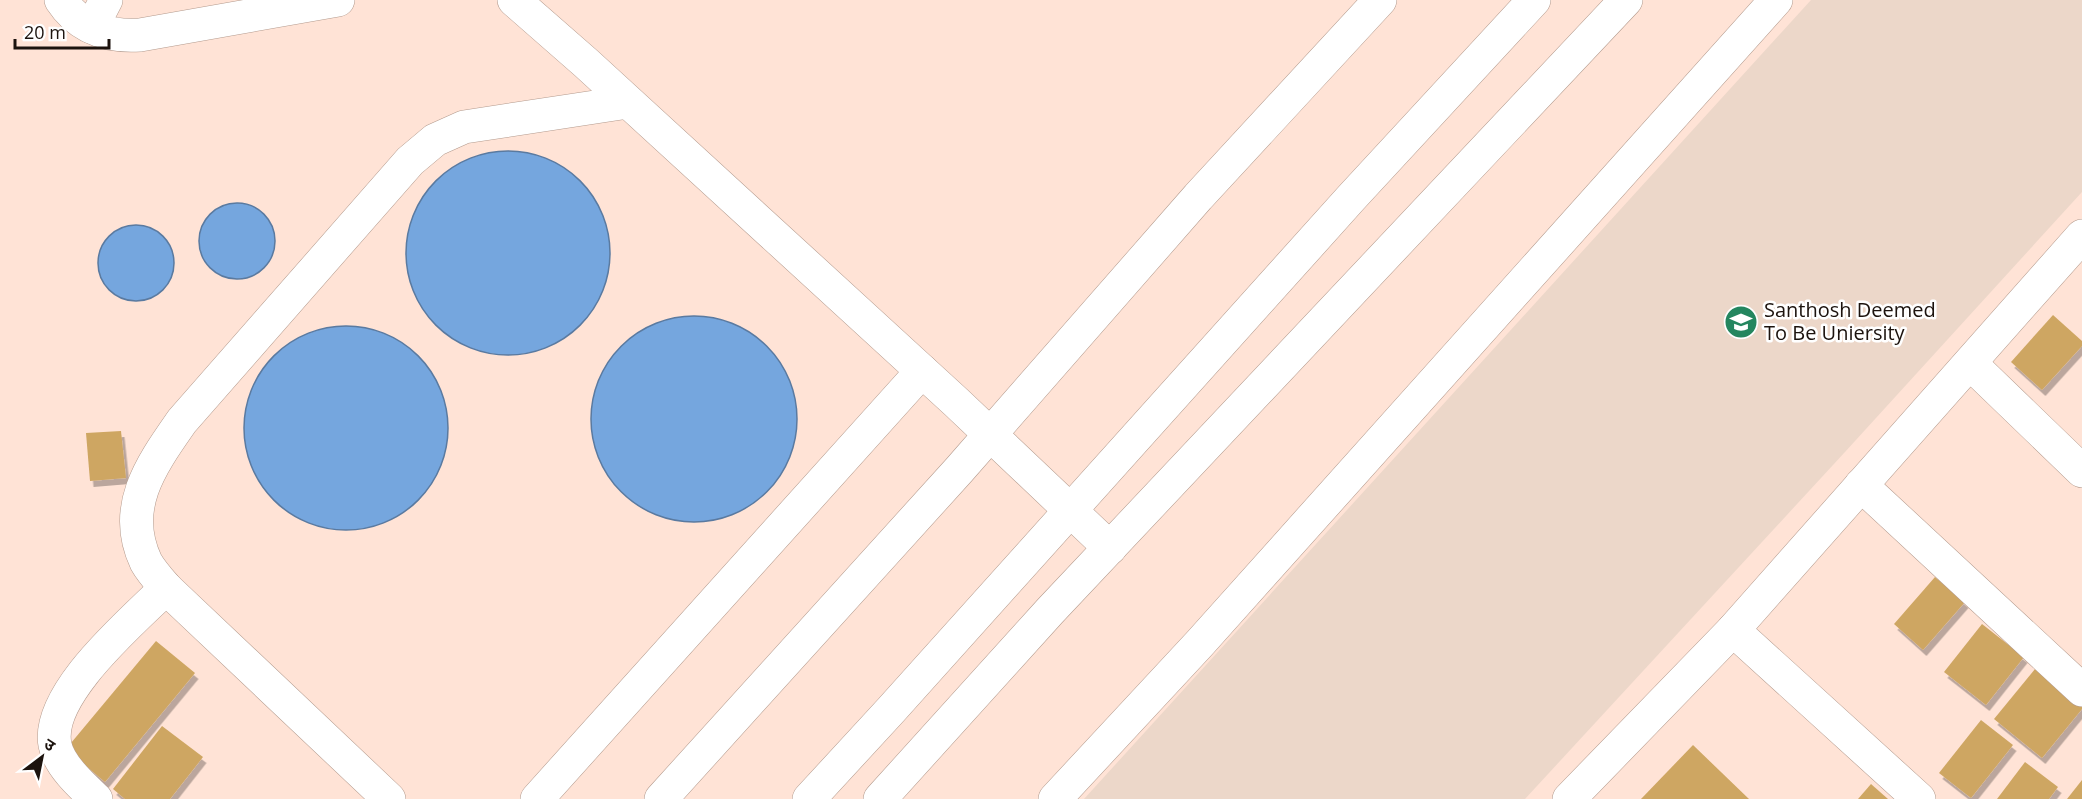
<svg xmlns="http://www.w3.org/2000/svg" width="2082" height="799" font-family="'Open Sans','Noto Sans Devanagari',sans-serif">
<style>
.education{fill:#ecd7c9}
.water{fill:#75a6de;stroke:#5a7aa0;stroke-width:1.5}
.building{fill:#cea662;filter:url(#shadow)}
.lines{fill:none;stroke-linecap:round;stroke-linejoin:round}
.minor-casing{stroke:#b39a8d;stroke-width:34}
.major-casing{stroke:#b39a8d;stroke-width:34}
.minor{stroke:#fff;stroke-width:33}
.major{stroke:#fff;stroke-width:33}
.labels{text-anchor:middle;stroke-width:5;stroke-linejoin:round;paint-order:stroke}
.poi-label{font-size:20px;fill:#1c130e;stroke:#fff;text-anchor:start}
</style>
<defs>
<filter id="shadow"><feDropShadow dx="3.5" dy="6" stdDeviation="0" flood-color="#0004"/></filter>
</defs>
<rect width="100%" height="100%" fill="#ffe3d6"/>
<!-- education -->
<polygon class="education" points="1811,0 2082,0 2082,192 1845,452 1525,799 1084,799"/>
<!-- water -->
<g class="water">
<circle cx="508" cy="253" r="102"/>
<circle cx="237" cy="241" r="38"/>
<circle cx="136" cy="263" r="38"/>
<circle cx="694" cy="419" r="103"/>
<circle cx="346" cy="428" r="102"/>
</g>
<!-- building -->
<g class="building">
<polygon points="2053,315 2082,341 2082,346 2042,390 2011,362"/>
<polygon points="121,431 126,478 90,481 86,433"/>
<polygon points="1935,577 1965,602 1923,650 1894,624"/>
<polygon points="1982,624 2024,657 1986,705 1944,672"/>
<polygon points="156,641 195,673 105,782 66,749"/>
<polygon points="2035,669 2082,706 2082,709 2042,758 1994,719"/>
<polygon points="1981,720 2013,745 1971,798 1939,773"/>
<polygon points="162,726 203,757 170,799 125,799 113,789"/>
<polygon points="1693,745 1749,799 1641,799"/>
<polygon points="2025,762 2058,787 2049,799 1997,799"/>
<polygon points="2082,780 2082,799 2067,799"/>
<polygon points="1871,784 1888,799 1858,799"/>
</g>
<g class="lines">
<!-- minor casing -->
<g class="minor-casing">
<g id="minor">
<path d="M61,0C80,29 109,37 140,35L338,0"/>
<polyline points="514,0 586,63 956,402 1110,548"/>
<polyline points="92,27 106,0"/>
<polyline points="1970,363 2082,471"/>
<polyline points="1861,485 2082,690"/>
<polyline points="1733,630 1919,799"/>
<path d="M96,799C81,785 59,765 55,745C45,694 133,621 166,588"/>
<path d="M389,799L166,588C159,580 151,571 146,562C120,507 152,464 182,421L410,161L435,140L464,127L628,102"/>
<polyline points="537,799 922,371"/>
<polyline points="661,799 959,470 1198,197 1380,0"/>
<polyline points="1055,799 1200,643 1776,0"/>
<polyline points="1569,799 1733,630 2082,236"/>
</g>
</g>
<!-- major casing -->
<g class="major-casing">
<g id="major">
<polyline points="809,799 891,710 1351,198 1534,0"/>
<polyline points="880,799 1050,611 1626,0"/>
</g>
</g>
<!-- minor -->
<use href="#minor" class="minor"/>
<!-- major -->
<use href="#major" class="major"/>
</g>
<!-- icons -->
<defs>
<g id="university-disc" transform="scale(1.725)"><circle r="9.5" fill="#24865f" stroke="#fff"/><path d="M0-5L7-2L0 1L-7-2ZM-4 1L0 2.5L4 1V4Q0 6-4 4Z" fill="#fff"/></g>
</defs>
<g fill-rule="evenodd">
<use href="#university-disc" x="1741" y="322"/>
</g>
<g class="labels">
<!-- poi labels -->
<g class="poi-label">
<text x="1764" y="317">Santhosh Deemed<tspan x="1764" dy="23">To Be Uniersity</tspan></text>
</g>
</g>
<!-- north arrow -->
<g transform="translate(42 757) rotate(32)" stroke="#ffffff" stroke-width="4.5" paint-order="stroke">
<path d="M0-4.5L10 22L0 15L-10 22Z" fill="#1c130e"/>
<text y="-9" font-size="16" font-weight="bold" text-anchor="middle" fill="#1c130e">उ</text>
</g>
<!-- scale -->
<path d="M15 39v9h94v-9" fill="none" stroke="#1c130e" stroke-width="3"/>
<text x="24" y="39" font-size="18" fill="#1c130e" stroke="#ffffff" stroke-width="4.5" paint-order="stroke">20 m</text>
</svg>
